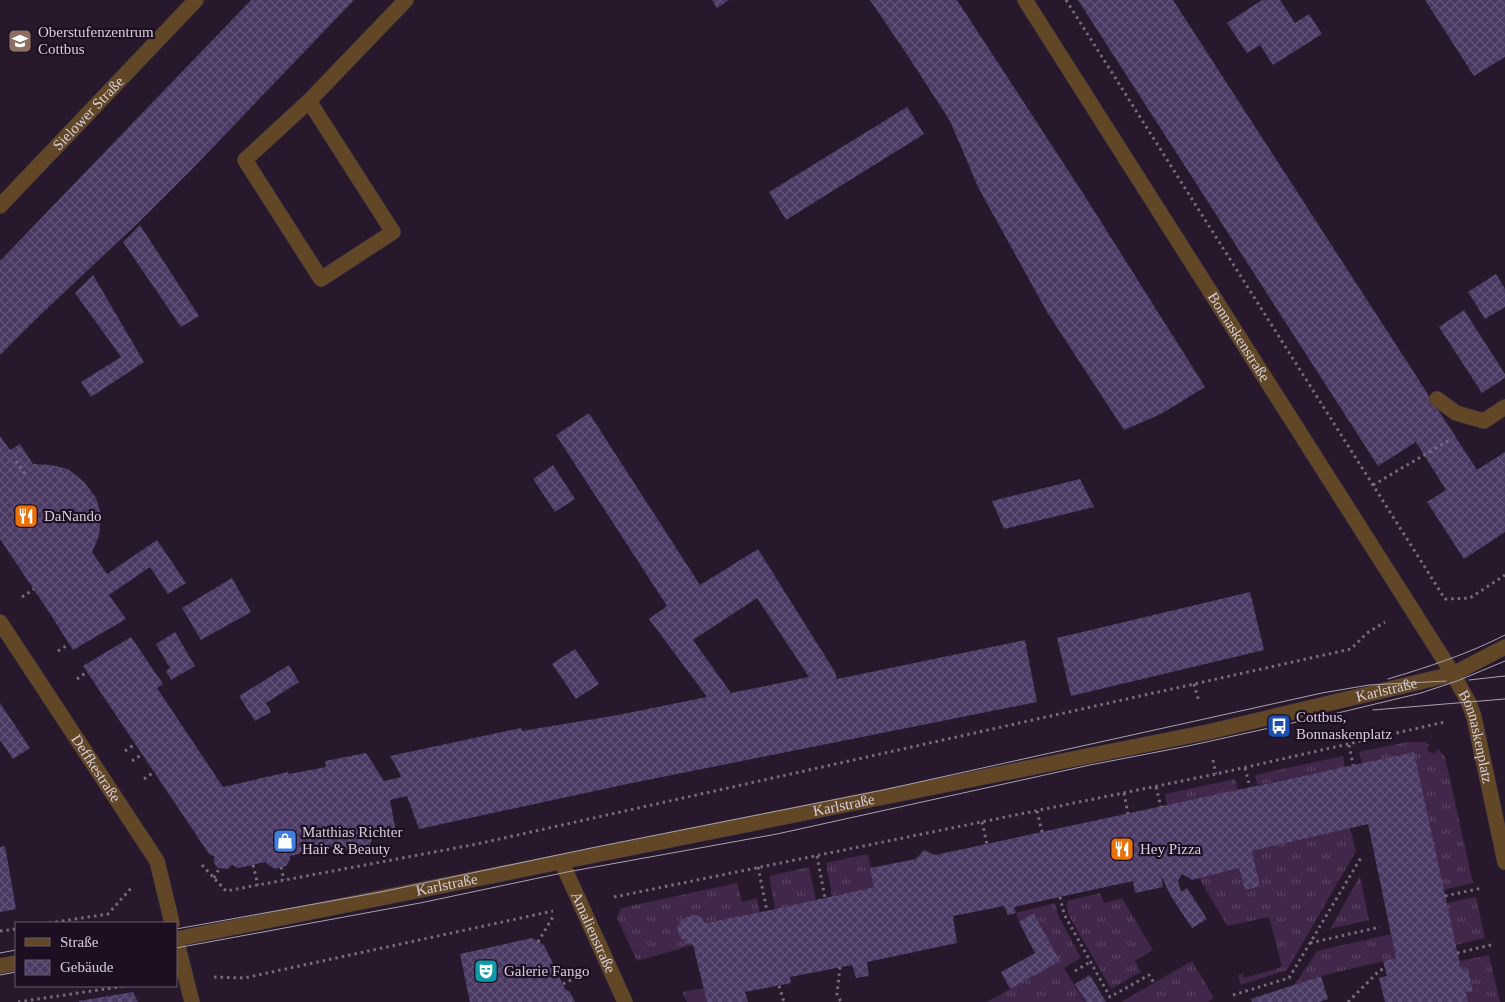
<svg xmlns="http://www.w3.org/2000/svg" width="1505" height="1002" font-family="Georgia,serif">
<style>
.grass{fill:url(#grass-tufts)}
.building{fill:url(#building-cross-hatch);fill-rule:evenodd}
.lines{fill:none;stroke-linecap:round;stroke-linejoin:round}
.service-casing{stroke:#433547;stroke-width:16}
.minor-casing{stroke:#433547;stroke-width:16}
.tertiary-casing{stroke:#433547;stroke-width:16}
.path{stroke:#786b7b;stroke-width:3;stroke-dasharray:2.5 4;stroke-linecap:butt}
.service{stroke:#614726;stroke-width:15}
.minor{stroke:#614726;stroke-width:15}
.tertiary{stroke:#614726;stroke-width:15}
.tram{stroke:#aba0ae;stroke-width:1}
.labels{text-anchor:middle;stroke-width:4.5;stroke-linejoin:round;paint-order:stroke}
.poi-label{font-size:15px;fill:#d8cedb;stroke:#1d0e21;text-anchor:start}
.street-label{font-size:15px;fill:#d8cedb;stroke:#1d0e21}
</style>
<defs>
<pattern id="grass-tufts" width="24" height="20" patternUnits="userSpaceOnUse" patternTransform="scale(1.25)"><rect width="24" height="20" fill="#412749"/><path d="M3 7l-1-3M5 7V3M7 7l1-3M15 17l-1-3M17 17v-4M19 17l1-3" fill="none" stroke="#5c4563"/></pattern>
<pattern id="building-cross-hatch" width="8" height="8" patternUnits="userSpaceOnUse" patternTransform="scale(1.25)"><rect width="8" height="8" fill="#4a3963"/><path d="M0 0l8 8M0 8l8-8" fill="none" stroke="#635479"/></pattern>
</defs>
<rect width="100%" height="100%" fill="#27182b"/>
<!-- grass -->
<g class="grass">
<polygon points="1407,742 1425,742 1429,745 1427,750 1434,754 1438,749 1445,757 1473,883 1443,890 1414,752 1362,763 1359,752"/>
<polygon points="1343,756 1345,767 1257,785 1255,775"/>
<polygon points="1235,779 1238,790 1167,806 1165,794"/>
<polygon points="1350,828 1356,851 1287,970 1241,985 1238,975 1243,974 1244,978 1282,967 1269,917 1227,926 1199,878 1239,868 1245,889 1260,886 1252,851"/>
<polygon points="868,854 874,887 832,896 826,863"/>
<polygon points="809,867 816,900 775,909 769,876"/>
<polygon points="1360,876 1369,920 1330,929"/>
<path d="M737,883L742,902L757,898L760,912L706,923C683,899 663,939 693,945L637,961L617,918L621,908Z"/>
<polygon points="1100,893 1104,903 1122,898 1153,950 1135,961 1141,972 1111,989 1068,914 1067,901"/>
<polygon points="1476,897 1485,938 1455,945 1446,903"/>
<polygon points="1055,903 1059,917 1081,958 1064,968 1085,1002 987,1002 1060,961 1035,914 1019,922 1016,913"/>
<polygon points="1391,934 1396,958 1321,976 1295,984 1317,951"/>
<polygon points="1489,955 1500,1002 1468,1002 1466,992 1473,990 1468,968 1461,969 1459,961"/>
<polygon points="1192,961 1214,998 1208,1002 1121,1002"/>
<polygon points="704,988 707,1002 687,1002 682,992"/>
</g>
<!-- building -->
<g class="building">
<polygon points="251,0 354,0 192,169 138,223 38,317 0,355 0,261"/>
<polygon points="712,0 729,0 717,8"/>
<polygon points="870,0 957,0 1088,201 1205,387 1161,414 1124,430 1047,312 978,187 950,121 910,59"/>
<polygon points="1078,0 1173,0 1477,470 1505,452 1505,532 1464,559 1427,502 1446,490 1416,442 1378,466"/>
<polygon points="1262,0 1280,0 1295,23 1309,14 1322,34 1273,65 1260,45 1247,53 1227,23"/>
<polygon points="1425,0 1505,0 1505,57 1474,76"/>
<polygon points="907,107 924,134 786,220 769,192"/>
<polygon points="140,225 199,316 181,327 123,242"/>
<polygon points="1496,274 1505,289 1505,307 1485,319 1468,292"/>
<polygon points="93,275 144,362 91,397 81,382 121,357 75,293"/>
<polygon points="1464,310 1505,374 1505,378 1482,393 1439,327"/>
<path d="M589,413L700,585L758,549L835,672L837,679L1025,640L1037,702L632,783L419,829L407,796L390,800L396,832L371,838L372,840L368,849L351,852L343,847L342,844L290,856V859L286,866L275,869L267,864L266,862L238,868L232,865L227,869L218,868L214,863V856L209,854L83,666L131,637L163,684L157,688L223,787L288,772L289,774L326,767L325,761L366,753L384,781L401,777L399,772L390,756L521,728L522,731L618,715L707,697L649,619L667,606L556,435ZM757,598L809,677L731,693L693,640Z"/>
<polygon points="0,436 10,450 20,444 33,464 51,465 68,469 84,482 96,498 101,515 99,536 92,552 107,574 157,540 186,583 168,594 150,567 109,595 126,619 73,650 49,612 0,539"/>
<polygon points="553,465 575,499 555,512 533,479"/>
<polygon points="1080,479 1094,507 1004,529 992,501"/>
<polygon points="232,578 251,612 201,640 182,608"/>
<polygon points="1250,592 1264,650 1071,696 1057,638"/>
<polygon points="175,632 195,666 171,680 166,671 170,668 156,644"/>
<polygon points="575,649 599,684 576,699 552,664"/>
<polygon points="289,665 299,682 266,703 271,712 255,721 239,696"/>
<polygon points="0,703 30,748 13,759 0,740"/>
<polygon points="1414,752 1461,969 1468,968 1473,991 1466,992 1468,1002 1385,1002 1379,978 1387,976 1383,961 1396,958 1368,824 1252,851 1260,886 1245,890 1239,868 1192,880 1182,874 1178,881 1181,892 1187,888 1207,919 1192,928 1172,898 1161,876 1163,887 1135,893 1133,881 1014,907 1016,913 1008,915 1004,906 953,916 957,943 867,962 869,976 856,978 852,965 790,977 791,983 745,992 748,1002 707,1002 693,945 685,943 679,936 677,927 682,919 691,915 700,916 706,923 775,909 874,887 870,868 916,859 924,850 935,855"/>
<polygon points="5,846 16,909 0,912 0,847"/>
<polygon points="1034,913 1060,961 1010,989 1001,972 1035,953 1019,922"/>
<polygon points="532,938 544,945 565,989 570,992 575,1002 470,1002 460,954"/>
<polygon points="1090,975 1106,1002 1086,1002 1075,984"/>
<polygon points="1321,976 1328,999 1319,1002 1252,1002 1251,999"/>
<polygon points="133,992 138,1002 79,1002 79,1001"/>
</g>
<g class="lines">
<!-- service casing -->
<g class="service-casing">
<g id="service">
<polyline points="309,101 393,232 321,279 245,160 309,101 406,0"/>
<polyline points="1437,399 1456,413 1484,421 1505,407"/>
</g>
</g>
<!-- minor casing -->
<g class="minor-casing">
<g id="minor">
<path id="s1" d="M1025,0L1453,674L1469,703L1474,717L1505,862"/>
<path id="s2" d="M0,206L196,0"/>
<path id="s3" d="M0,622L157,861L172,923"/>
<path id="s4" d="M562,863L625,1002"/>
<polyline points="176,939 192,1002"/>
</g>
</g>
<!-- tertiary casing -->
<g class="tertiary-casing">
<g id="tertiary">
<path id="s5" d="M176,939L1208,732L1453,674L1505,647"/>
<polyline points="0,966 16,963"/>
</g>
</g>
<!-- path -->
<g class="path">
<polyline points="1066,0 1445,599 1470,598 1505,575"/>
<polyline points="16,461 25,474"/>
<polyline points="1373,485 1448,441"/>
<polyline points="22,597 34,589"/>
<polyline points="58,651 69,644"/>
<polyline points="77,679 87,672"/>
<polyline points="1194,684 1199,702"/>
<polyline points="1349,745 1353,765"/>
<polyline points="125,751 135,744"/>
<polyline points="1213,760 1216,774"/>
<polyline points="132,761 141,755"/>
<polyline points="1245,768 1250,787"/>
<polyline points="144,779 154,772"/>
<polyline points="1156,787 1161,807"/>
<polyline points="1124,793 1128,814"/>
<polyline points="1037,811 1042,832"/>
<polyline points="982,822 987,844"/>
<polyline points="817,856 825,898"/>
<polyline points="202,865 226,891 477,844 1351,649 1367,633 1385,622"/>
<polyline points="253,865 258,885"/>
<polyline points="281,867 284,880"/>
<polyline points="758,867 767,911"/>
<polyline points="214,878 219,869"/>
<polyline points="1445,896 1482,888"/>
<polyline points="614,897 1216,774 1445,722"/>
<polyline points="1060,897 1064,914 1110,997 1149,975 1154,983"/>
<polyline points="49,923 108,914 133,886"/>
<polyline points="0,931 16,929"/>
<polyline points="538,942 554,915"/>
<polyline points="1310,943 1380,927"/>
<polyline points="1457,953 1495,944"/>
<polyline points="840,967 837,994 841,1002"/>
<polyline points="1075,971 1090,962"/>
<polyline points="214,977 244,978 553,911"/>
<polyline points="563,984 581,975"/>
<polyline points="779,986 784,1002"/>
<polyline points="1233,995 1289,978 1362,856"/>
<polyline points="18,1002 125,986"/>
<polyline points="1348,1002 1380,970 1385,969"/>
</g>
<!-- service -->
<use href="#service" class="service"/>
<!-- minor -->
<use href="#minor" class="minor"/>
<!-- tertiary -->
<use href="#tertiary" class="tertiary"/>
<!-- tram -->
<g class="tram">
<path d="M1388,679C1428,667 1468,654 1505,635"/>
<polyline points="1469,680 1505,676"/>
<polyline points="1373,710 1505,699"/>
<polyline points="176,929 381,892 596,847 883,790 1322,693 1369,685 1446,681"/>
<polyline points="176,948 420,903 567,872 777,834 1090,765 1188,746 1342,712 1421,693 1457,681 1505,661"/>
<polyline points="0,953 16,950"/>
<polyline points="0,975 16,972"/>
</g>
</g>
<!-- icons -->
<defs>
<g id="school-square" transform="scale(1.25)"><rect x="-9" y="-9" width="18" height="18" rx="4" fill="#8d6e63" stroke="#1d0e21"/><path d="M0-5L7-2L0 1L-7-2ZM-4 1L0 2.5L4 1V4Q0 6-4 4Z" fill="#fff"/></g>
<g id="restaurant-square" transform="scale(1.25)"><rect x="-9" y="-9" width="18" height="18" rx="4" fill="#e8710a" stroke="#1d0e21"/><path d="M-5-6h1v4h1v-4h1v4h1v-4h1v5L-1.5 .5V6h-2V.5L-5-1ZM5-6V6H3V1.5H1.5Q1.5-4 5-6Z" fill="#fff"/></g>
<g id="bus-square" transform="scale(1.25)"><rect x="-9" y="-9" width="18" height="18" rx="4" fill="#1a4fb4" stroke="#1d0e21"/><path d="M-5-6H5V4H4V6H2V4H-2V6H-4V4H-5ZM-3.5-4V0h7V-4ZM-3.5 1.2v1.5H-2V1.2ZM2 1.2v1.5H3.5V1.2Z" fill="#fff"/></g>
<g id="shop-square" transform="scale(1.25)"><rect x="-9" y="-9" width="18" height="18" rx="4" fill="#3f7fe0" stroke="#1d0e21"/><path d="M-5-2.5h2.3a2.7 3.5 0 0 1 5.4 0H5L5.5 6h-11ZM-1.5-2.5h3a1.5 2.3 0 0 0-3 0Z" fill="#fff"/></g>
<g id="theatre-square" transform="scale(1.25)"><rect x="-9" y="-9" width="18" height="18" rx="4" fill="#0f9aa8" stroke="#1d0e21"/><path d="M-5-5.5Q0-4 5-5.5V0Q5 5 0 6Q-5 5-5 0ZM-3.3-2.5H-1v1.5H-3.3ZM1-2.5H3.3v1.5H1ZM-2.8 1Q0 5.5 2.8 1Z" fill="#fff"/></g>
</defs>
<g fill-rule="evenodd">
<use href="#school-square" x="20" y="41"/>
<use href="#restaurant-square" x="26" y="516"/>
<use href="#bus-square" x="1279" y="726"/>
<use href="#shop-square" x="285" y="841"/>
<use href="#restaurant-square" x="1122" y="849"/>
<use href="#theatre-square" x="486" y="971"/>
</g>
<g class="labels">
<!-- poi labels -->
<g class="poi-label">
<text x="38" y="37">Oberstufenzentrum<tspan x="38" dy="17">Cottbus</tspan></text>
<text x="44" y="521">DaNando</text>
<text x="1296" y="722">Cottbus,<tspan x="1296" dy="17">Bonnaskenplatz</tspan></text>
<text x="302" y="837">Matthias Richter<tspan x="302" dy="17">Hair &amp; Beauty</tspan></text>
<text x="1140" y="854">Hey Pizza</text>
<text x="504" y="976">Galerie Fango</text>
</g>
<!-- street labels -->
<g class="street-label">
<text dy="5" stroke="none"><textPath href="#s2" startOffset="128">Sielower Straße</textPath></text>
<text dy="5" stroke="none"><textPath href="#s1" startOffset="399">Bonnaskenstraße</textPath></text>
<text dy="5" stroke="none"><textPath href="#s5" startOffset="1236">Karlstraße</textPath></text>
<text dy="5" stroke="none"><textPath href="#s1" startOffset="866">Bonnaskenplatz</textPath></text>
<text dy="5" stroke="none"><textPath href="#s3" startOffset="175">Deffkestraße</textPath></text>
<text dy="5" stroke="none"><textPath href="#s5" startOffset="681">Karlstraße</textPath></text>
<text dy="5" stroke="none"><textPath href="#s5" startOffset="276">Karlstraße</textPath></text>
<text dy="5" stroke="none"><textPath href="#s4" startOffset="76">Amalienstraße</textPath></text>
</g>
</g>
<!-- legend -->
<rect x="15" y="922" width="162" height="65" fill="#1d0e21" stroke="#685b6b"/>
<rect x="25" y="938" width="25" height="8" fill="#614726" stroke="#685b6b"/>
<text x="60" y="947" font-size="15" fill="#d8cedb">Straße</text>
<rect x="25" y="960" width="25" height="15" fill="url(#building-cross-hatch)" stroke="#685b6b"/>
<text x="60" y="972" font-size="15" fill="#d8cedb">Gebäude</text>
</svg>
